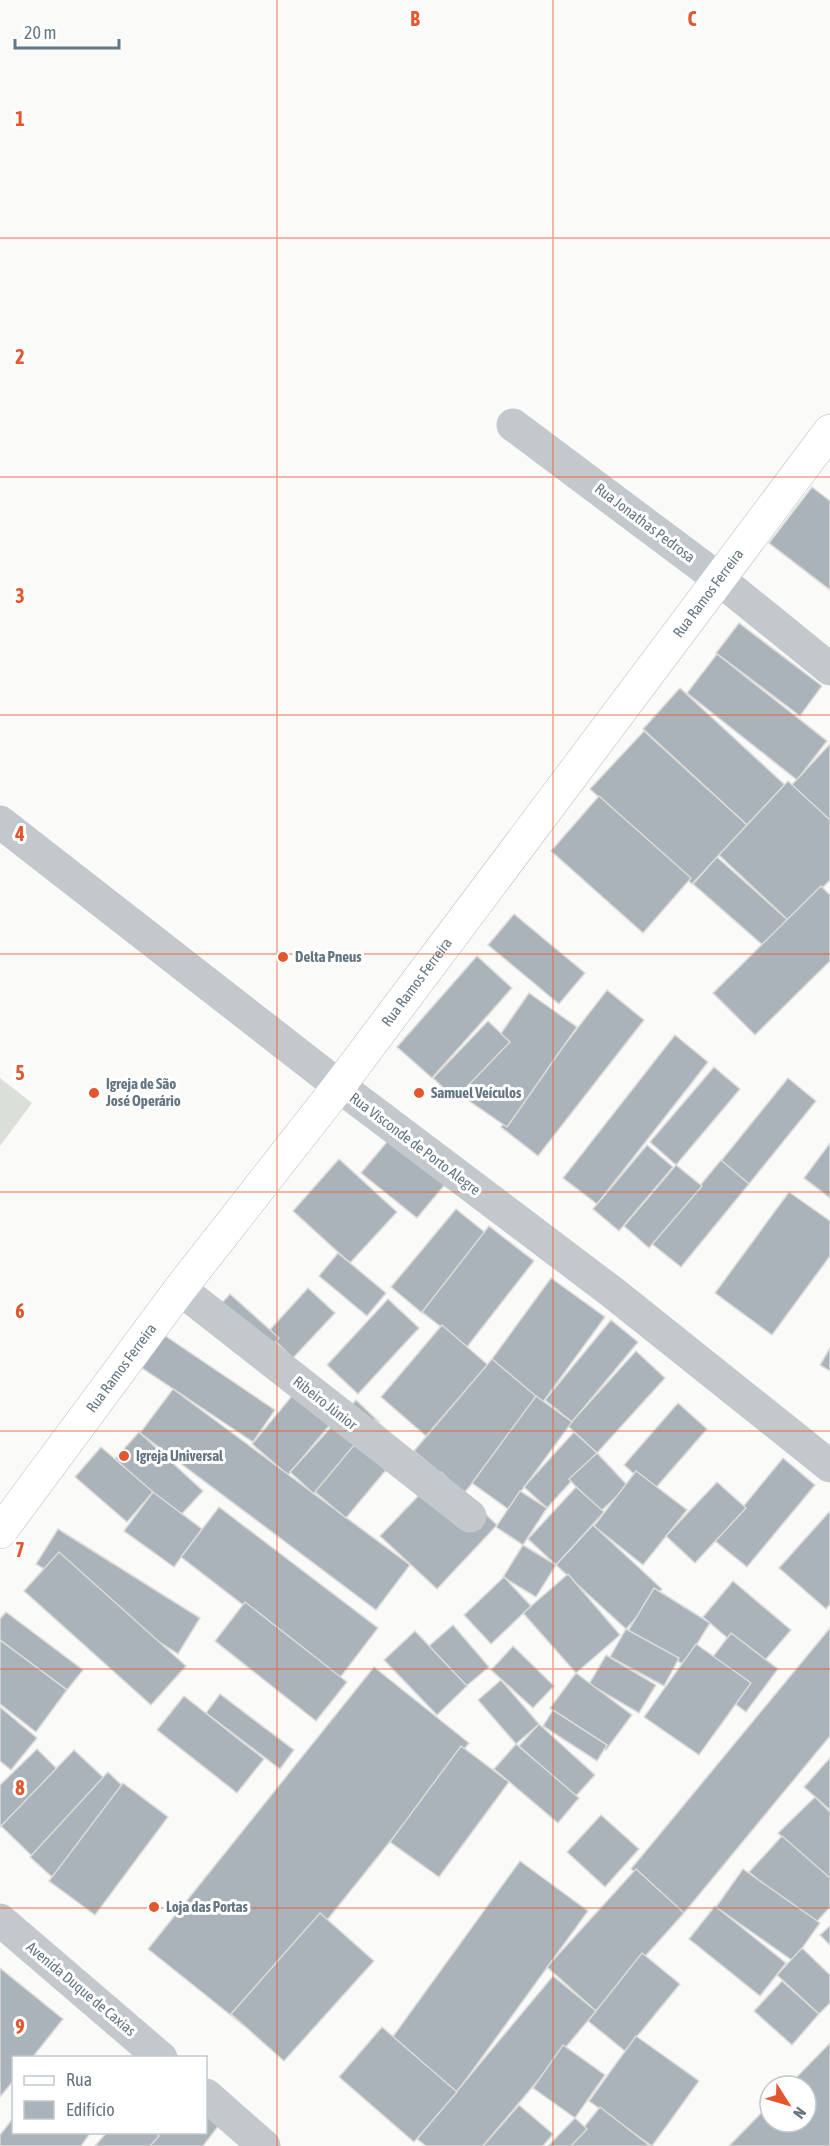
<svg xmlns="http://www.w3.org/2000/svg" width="830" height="2146" font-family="'Asap Condensed',sans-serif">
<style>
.green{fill:#dadfd7}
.building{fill:#aab3b9;stroke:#dcdcda;stroke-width:1.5}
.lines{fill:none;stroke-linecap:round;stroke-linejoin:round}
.major-casing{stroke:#b5babe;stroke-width:34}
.minor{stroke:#c3c8cc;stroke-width:33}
.major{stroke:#fff;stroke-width:33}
.grid{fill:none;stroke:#e4572e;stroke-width:1.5;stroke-opacity:0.55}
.poi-dot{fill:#e4572e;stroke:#fff;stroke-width:2}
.labels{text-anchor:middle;stroke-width:6;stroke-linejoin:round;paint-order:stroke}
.street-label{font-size:15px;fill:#657683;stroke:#fff}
.poi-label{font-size:15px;font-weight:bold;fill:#657683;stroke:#fff;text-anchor:start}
.grid-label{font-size:20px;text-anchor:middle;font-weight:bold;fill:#e4572e;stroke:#fff;stroke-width:6;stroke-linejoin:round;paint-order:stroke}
</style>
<rect width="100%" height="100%" fill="#fafaf8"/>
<!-- green -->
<polygon class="green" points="0,1078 32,1103 0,1146"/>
<!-- building -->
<g class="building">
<polygon points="812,487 830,501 830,590 769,543"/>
<polygon points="739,623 822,686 800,716 716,653"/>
<polygon points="717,654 827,741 797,780 687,693"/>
<polygon points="680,688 785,785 747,825 643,729"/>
<polygon points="644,731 747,825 692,884 590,789"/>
<polygon points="830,744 830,831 787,790"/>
<polygon points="788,781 830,820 830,880 790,922 719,855"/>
<polygon points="599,796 691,878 643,933 551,851"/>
<polygon points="717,857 790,922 767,949 693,884"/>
<polygon points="821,886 830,895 830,961 755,1035 713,993"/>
<polygon points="514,914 585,973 559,1004 488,945"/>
<polygon points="477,956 512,988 432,1078 397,1047"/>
<polygon points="607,990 644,1020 538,1156 501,1127"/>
<polygon points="529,993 577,1027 507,1127 459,1094"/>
<polygon points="488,1021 510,1042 455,1099 433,1078"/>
<polygon points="675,1035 708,1062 597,1204 563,1178"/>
<polygon points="714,1067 740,1089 676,1165 650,1142"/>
<polygon points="788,1078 816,1101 749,1184 721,1161"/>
<polygon points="391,1137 447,1182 417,1218 361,1173"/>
<polygon points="830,1143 830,1198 804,1178"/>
<polygon points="647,1145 673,1167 619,1231 593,1209"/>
<polygon points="339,1159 397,1212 350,1263 293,1211"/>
<polygon points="721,1160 749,1184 681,1267 652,1244"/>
<polygon points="676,1165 702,1186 649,1248 624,1226"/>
<polygon points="789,1192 830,1221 830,1256 772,1335 715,1293"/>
<polygon points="456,1209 487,1234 422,1313 391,1287"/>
<polygon points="489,1226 534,1261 467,1347 422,1312"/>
<polygon points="338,1253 386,1293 367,1316 319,1276"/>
<polygon points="551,1278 605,1317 543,1402 489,1363"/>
<polygon points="308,1288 335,1313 293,1358 267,1333"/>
<polygon points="230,1294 279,1338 255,1365 206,1321"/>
<polygon points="388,1299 419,1328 358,1394 327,1365"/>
<polygon points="611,1320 638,1342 572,1422 545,1400"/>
<polygon points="442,1325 488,1365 426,1436 381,1397"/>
<polygon points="164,1335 275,1410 253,1442 142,1368"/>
<polygon points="830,1348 830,1371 820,1365"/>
<polygon points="636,1351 665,1378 597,1453 568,1426"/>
<polygon points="492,1359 543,1402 464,1493 414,1451"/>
<polygon points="307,1378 343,1409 288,1475 252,1444"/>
<polygon points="173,1389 410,1565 376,1610 140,1433"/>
<polygon points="536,1396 572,1422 508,1509 472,1483"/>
<polygon points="356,1400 379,1422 314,1494 290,1472"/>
<polygon points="678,1403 707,1429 653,1491 624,1465"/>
<polygon points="375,1420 406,1446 346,1518 315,1492"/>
<polygon points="139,1432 203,1491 179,1517 115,1459"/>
<polygon points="574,1432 597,1453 547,1508 524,1487"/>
<polygon points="101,1447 153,1492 127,1522 75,1477"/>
<polygon points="597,1453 628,1486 600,1512 569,1479"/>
<polygon points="783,1458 815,1485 747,1567 715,1541"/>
<polygon points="636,1471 687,1510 643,1565 594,1526"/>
<polygon points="441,1472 497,1525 437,1589 380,1536"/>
<polygon points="717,1482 746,1508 695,1563 666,1536"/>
<polygon points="576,1487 604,1512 556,1565 528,1539"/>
<polygon points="520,1491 547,1508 523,1545 496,1527"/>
<polygon points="153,1492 202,1529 174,1567 124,1531"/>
<polygon points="219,1507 378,1628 339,1679 181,1557"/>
<polygon points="830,1511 830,1604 826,1609 779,1568"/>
<polygon points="593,1525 662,1589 626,1629 556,1565"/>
<polygon points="58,1529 200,1618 178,1654 36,1564"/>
<polygon points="523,1545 556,1565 536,1597 503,1577"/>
<polygon points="59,1552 186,1666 151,1705 24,1591"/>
<polygon points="568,1574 620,1635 576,1673 523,1613"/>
<polygon points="504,1577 531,1606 491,1644 464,1615"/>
<polygon points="733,1581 791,1630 760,1666 703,1617"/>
<polygon points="654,1588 710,1623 684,1665 628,1631"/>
<polygon points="245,1602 347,1682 316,1721 215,1641"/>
<polygon points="6,1612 83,1670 67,1690 0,1640 0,1619"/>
<polygon points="453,1625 489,1667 464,1688 429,1646"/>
<polygon points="830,1628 830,1736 684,1913 631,1869"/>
<polygon points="626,1629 679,1658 664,1686 610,1657"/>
<polygon points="415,1631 467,1686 437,1715 384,1660"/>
<polygon points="731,1633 778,1669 746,1712 698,1676"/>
<polygon points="0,1640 67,1690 36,1732 0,1704"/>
<polygon points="696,1644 751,1683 699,1755 644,1717"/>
<polygon points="513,1646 554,1686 533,1708 491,1670"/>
<polygon points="606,1655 656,1685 639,1713 589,1684"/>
<polygon points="374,1667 469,1743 243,2025 148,1949"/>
<polygon points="576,1673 632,1715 606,1750 550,1708"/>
<polygon points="501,1680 539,1724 516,1744 478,1700"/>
<polygon points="220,1694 294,1750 280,1769 206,1713"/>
<polygon points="184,1696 264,1759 237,1793 157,1730"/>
<polygon points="0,1707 37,1738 11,1770 0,1761"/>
<polygon points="553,1710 607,1745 597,1761 543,1726"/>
<polygon points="539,1724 595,1775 575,1797 519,1746"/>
<polygon points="516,1744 579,1798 558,1823 494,1769"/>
<polygon points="461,1746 509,1782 439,1877 390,1842"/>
<polygon points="37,1749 59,1771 0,1827 0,1785"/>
<polygon points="74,1750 105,1779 32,1856 1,1826"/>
<polygon points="830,1758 830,1810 804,1787"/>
<polygon points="108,1772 129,1792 52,1877 30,1857"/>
<polygon points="123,1783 168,1817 95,1915 49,1881"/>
<polygon points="815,1797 830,1812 830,1885 778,1833"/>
<polygon points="601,1815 639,1849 605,1887 567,1852"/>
<polygon points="782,1836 830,1878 830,1907 812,1927 749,1872"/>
<polygon points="520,1861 588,1911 457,2092 389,2042"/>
<polygon points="636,1869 684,1913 596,2011 547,1967"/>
<polygon points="743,1869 820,1923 793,1961 716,1907"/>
<polygon points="715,1906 786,1963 760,1996 689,1939"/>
<polygon points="320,1913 374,1961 284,2061 231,2014"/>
<polygon points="830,1926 830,1945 820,1935"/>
<polygon points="802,1948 830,1975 830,2003 819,2014 777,1975"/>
<polygon points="642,1953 680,1984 625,2051 588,2021"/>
<polygon points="0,1968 63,2019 32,2058 14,2058 14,2080 0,2097"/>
<polygon points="553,1976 596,2011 483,2146 426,2146 417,2139"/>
<polygon points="782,1981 819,2014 792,2045 754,2011"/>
<polygon points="382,2027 457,2092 414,2142 339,2077"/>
<polygon points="636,2036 699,2081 652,2146 589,2101"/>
<polygon points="830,2043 830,2146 729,2146 770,2104 770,2122 806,2122 806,2086 788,2086"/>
<polygon points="563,2045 605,2075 575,2118 533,2088"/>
<polygon points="519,2105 553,2134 543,2146 483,2146"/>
<polygon points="600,2107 650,2146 569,2146"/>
<polygon points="206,2114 219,2125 203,2146 149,2146 159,2132 206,2132"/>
<polygon points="14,2117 14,2132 91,2132 81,2146 0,2146 0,2135"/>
<polygon points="575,2118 587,2129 571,2146 548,2146"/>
<polygon points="107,2132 155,2132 159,2136 150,2146 95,2146"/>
</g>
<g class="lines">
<!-- major casing -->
<g class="major-casing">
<g id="major">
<path id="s1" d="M0,1532L180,1289L339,1086L830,431"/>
</g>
</g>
<!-- minor -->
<g class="minor">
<polyline points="513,425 719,579 830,669"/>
<polyline points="0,822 339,1086 612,1292 830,1466"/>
<polyline points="180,1289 470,1516"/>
<polyline points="0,1920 161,2058"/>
<polyline points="206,2095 264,2146"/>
</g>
<!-- major -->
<use href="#major" class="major"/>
</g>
<!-- grid -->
<path class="grid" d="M277,0V2146M553,0V2146M0,238H830M0,477H830M0,715H830M0,954H830M0,1192H830M0,1431H830M0,1669H830M0,1908H830"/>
<!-- markers -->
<g class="poi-dot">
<circle cx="283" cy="957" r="6"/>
<circle cx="94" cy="1093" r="6"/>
<circle cx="419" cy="1093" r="6"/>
<circle cx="124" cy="1456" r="6"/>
<circle cx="154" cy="1907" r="6"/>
</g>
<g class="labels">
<!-- street labels -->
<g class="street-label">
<text transform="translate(645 523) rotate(37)" y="5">Rua Jonathas Pedrosa</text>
<text dy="5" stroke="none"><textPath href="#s1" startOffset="1176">Rua Ramos Ferreira</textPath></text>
<text dy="5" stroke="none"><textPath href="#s1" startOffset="690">Rua Ramos Ferreira</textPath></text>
<text transform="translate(415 1144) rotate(37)" y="5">Rua Visconde de Porto Alegre</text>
<text dy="5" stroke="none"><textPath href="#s1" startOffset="204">Rua Ramos Ferreira</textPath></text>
<text transform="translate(325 1403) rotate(38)" y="5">Ribeiro Júnior</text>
<text transform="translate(81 1989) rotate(40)" y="5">Avenida Duque de Caxias</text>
</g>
<!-- poi labels -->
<g class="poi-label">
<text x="295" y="962">Delta Pneus</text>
<text x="106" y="1089">Igreja de São<tspan x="106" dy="17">José Operário</tspan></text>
<text x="431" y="1098">Samuel Veículos</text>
<text x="136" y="1461">Igreja Universal</text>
<text x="166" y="1912">Loja das Portas</text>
</g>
</g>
<g class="grid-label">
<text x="415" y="26">B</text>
<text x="692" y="26">C</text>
<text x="20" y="126">1</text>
<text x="20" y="364">2</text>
<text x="20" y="603">3</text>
<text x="20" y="841">4</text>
<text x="20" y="1080">5</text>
<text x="20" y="1318">6</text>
<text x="20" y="1557">7</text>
<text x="20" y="1795">8</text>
<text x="20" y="2034">9</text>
</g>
<!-- legend -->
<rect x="12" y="2056" width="195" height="78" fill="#ffffff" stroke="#c1c8cd" stroke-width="1.5"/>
<rect x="24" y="2076" width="30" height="9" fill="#ffffff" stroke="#c1c8cd" stroke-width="1.5"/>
<text x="66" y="2086" font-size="18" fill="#657683">Rua</text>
<rect x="24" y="2101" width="30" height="18" fill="#aab3b9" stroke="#c1c8cd" stroke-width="1.5"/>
<text x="66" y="2116" font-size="18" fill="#657683">Edifício</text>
<!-- north arrow -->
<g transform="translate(788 2104) rotate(127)"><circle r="28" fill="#ffffff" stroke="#c1c8cd" stroke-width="1.5"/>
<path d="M0-4.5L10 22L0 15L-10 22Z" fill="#e4572e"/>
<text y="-9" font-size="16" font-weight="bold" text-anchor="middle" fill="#657683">N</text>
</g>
<!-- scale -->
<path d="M15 39v9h104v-9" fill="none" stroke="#657683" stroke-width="3"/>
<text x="24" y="39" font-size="18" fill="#657683" stroke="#ffffff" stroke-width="4.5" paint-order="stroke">20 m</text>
</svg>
